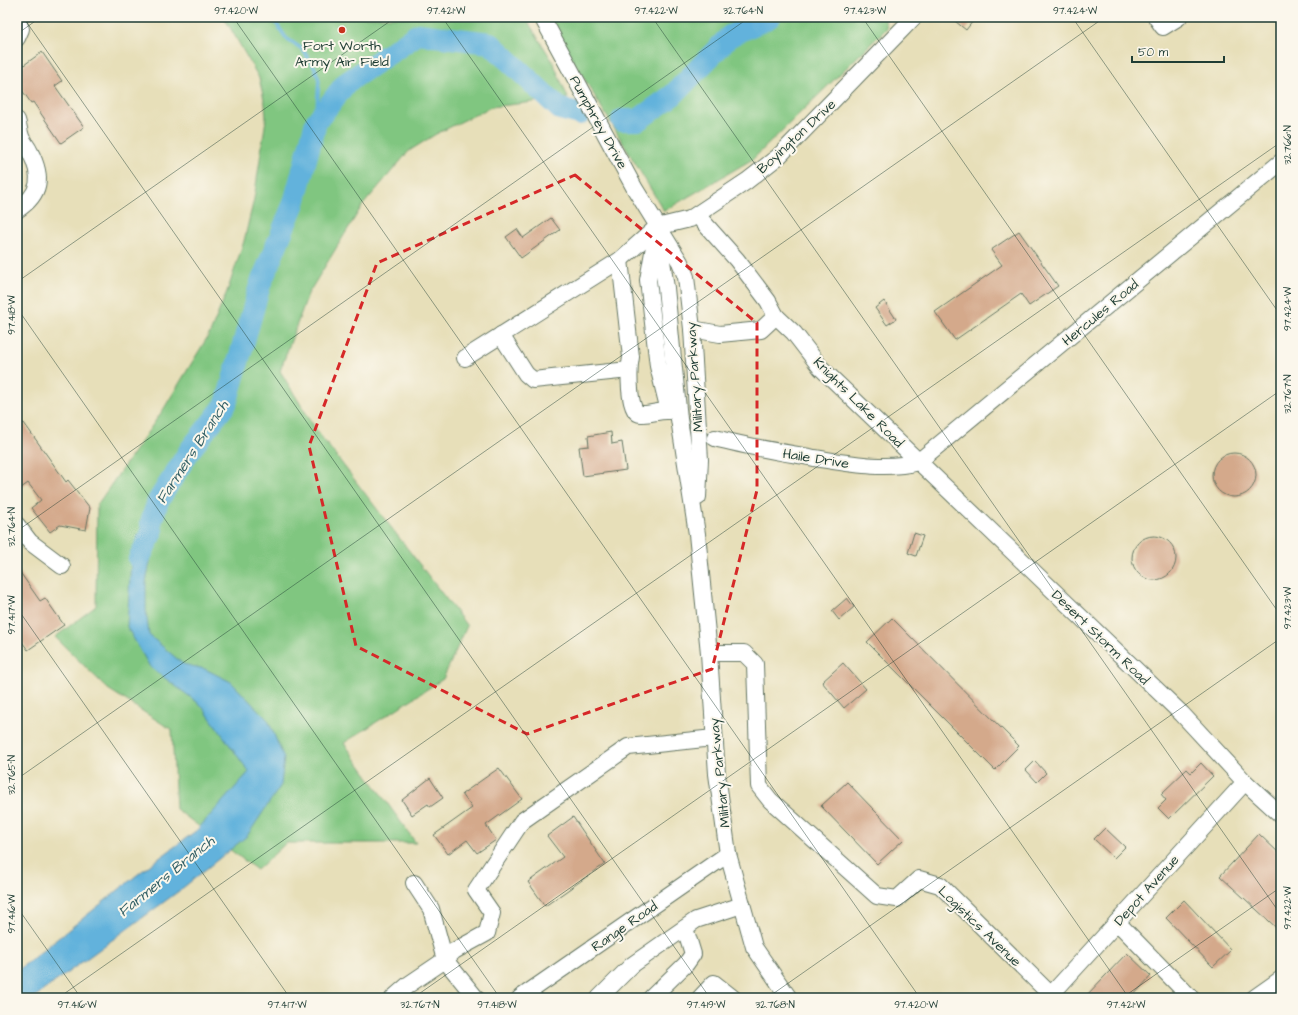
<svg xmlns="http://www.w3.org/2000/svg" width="1298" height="1015" font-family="'Architects Daughter',sans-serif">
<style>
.green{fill:#80c680;stroke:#50825a}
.water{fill:#62b2dc;stroke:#407888}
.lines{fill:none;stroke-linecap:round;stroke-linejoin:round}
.stream{stroke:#62b2dc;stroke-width:3.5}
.river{stroke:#62b2dc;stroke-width:22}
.building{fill:#d4a98b}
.minor-casing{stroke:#657663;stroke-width:18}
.minor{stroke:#fff;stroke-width:16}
.marked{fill:none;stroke:#d62828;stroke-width:3;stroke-dasharray:8 5;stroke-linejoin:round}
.ticks{fill:none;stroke:#1f3d34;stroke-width:1;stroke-opacity:0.45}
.poi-dot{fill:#c8321e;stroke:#fbf7ec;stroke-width:1.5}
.labels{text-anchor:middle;stroke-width:4;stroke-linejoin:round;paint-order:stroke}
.poi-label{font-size:14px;fill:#1f3d34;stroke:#fbf7ec}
.street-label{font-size:14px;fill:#1f3d34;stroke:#fbf7ec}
.water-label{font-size:15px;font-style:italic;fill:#336066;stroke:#fbf7ec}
.neatline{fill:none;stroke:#1f3d34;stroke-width:1.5}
.ticks-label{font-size:10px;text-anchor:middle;fill:#1f3d34}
</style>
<rect width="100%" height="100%" fill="#fbf7ec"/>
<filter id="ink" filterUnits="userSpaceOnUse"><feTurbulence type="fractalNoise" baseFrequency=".025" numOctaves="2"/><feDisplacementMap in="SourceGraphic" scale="8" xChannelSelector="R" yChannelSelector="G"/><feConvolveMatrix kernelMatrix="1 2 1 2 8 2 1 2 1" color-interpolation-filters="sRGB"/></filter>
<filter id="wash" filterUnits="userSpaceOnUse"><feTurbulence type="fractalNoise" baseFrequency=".012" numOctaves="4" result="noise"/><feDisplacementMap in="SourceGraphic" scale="16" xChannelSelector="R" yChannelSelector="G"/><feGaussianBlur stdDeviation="0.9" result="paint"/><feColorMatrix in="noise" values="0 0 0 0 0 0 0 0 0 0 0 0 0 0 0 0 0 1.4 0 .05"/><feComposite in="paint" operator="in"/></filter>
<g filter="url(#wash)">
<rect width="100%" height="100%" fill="#e7dfb9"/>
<!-- green -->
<g class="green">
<polygon points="224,17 525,17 553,62 568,98 491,107 436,134 409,151 362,206 308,294 280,371 317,431 467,626 443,679 344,743 416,843 286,843 257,870 176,809 172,730 108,689 55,637 96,606 97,505 163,410 210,333 228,289 244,241 254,199 266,119 265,104 259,78"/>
<polygon points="547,17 884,17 887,28 753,159 664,211"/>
</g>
<!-- water -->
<polygon class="water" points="149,525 155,537 146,582 146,610 149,635 183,664 205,669 231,682 268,720 284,758 281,785 247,836 179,891 33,998 17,998 17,971 142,871 197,830 249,772 201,705 150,667 127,627 131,560 138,535"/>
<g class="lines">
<!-- stream -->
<polyline class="stream" points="272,17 286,38 302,49 315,68 319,80 316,122"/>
<!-- river -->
<g class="river">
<polyline points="622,120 638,120 673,95 730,36 770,17"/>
<polyline points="139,559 152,532 151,522 158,501 190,450 226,404 260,285 294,203 316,122 346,83 418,34 490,43 560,109 580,114"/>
</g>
</g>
<g id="blocks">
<!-- building -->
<g class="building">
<polygon points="950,17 976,17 966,30"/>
<polygon points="42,52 62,81 55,86 84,127 61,143 33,102 31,103 17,83 17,70"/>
<polygon points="551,218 560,230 521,258 506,237 517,229 523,238"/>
<polygon points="1019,231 1058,286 1029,306 1021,294 955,340 935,312 1002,265 991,250"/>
<polygon points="884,301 896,319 887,325 875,308"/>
<polygon points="24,423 66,482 68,480 90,508 86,530 60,525 50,532 31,508 41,500 28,483 17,491 17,427"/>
<polygon points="611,432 612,444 622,442 626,470 583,476 579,447 589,446 588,436"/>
<circle cx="1234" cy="475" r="22"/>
<polygon points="914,533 923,536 916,556 908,553"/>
<circle cx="1154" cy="558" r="22"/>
<polygon points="17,568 40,601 45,598 64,625 28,650 17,635"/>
<polygon points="847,598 854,607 839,620 832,611"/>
<polygon points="892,618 1019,746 995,770 867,642"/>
<polygon points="843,663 866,689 844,708 822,682"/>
<polygon points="1035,761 1046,773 1037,782 1026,770"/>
<polygon points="1201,763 1213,776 1169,819 1158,808 1166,800 1161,794 1187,769 1191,773"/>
<polygon points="499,768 522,799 486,825 496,840 477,853 467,840 448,854 434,835 472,808 462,794"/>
<polygon points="430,778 443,798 430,807 428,804 412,815 402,800"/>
<polygon points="847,782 903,840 877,864 821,806"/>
<polygon points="573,817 605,864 545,906 528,882 563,857 547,836"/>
<polygon points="1105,828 1125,847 1114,858 1094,839"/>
<polygon points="1259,834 1281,855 1281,932 1220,876"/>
<polygon points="1184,900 1231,950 1213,967 1166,918"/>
<polygon points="1127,953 1151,976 1131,998 1084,998"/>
</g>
</g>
</g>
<g filter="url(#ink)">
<use href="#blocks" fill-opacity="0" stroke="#657663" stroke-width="1"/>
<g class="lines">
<!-- minor casing -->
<g class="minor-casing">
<g id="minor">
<polyline points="542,17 635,189 680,262 686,277 692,329 700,460 698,497"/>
<polyline points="1156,17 1163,27 1179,17"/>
<polyline points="17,20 21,29 17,38"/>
<path d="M17,120C19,126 19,133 22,139C24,143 28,147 30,152C43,177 41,194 17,210"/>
<polyline points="697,215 737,260 768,301 776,316 794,333 821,368 1182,714 1245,782 1281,815"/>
<polyline points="657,227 666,288 679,419 697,534 709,653 717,774 728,854 754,947 789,998"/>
<path d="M620,260L631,357C629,367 627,414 641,414C650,415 659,410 669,411L658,366L648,280L655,241"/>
<polyline points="692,329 720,334 761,330 776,316"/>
<polyline points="501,335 526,374 533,380 629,370"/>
<polyline points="465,358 620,260 657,227 690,219 747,181 779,156 914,17"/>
<path d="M715,438C748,447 781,452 814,458C847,463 885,471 918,462L1281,162"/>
<polyline points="17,525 30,542 62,566"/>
<polyline points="709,653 744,653 755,664 759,786 770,800 877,896 897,899 919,879 940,885 1054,998"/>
<polyline points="414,883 431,909 445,960 454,951 487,933 492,913 476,890 522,821 628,747 714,738"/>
<polyline points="1117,922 1191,998"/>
<polyline points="393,998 408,985 445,960 476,998"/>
<polyline points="520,998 728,854"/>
<polyline points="599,998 632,965 696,920 742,905"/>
<polyline points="651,998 686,964 693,954 685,928"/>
<polyline points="700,998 714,983 733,998"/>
<polyline points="1048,998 1245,782"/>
<polyline points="1254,998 1281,979"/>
</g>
</g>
<!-- minor -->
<use href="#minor" class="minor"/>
</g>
</g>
<!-- marked area -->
<path class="marked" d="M575,175L757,323V490L712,669L527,734L356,646L309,446L377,263Z"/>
<!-- ticks -->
<path class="ticks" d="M23,17L710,998M233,17L920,998M442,17L1129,998M652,17L1281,915M862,17L1281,616M1072,17L1281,316M17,34L41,17M17,282L396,17M17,308L500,998M17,531L750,17M17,608L290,998M17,779L1105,17M17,907L81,998M58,998L1281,142M413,998L1281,390M767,998L1281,638M1122,998L1281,887"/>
<!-- markers -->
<circle class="poi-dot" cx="342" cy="30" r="4"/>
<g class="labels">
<!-- poi labels -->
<g class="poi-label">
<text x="342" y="50">Fort Worth<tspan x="342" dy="16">Army Air Field</tspan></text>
</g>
<!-- street labels -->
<g class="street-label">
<text transform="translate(599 122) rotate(61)" y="5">Pumphrey Drive</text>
<text transform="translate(796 136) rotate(-43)" y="5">Boyington Drive</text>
<text transform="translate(1100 312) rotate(-40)" y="5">Hercules Road</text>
<text transform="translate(694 377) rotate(-94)" y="5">Military Parkway</text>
<text transform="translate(859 402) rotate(45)" y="5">Knights Lake Road</text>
<text transform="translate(816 458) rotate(9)" y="5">Haile Drive</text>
<text transform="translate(1101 637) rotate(44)" y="5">Desert Storm Road</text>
<text transform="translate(719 773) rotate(-96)" y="5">Military Parkway</text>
<text transform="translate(1146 890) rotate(-48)" y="5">Depot Avenue</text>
<text transform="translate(624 926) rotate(-35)" y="5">Range Road</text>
<text transform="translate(980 926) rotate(44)" y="5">Logistics Avenue</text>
</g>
<!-- water labels -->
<g class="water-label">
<text transform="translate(192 452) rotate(-57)" y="5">Farmers Branch</text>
<text transform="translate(166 876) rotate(-39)" y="5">Farmers Branch</text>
</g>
</g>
<!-- margin -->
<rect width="1298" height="1015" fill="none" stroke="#fbf7ec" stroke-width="44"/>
<!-- scale -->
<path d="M1132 56v6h92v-6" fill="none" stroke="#1f3d34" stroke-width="2"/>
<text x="1138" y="56" font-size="12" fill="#1f3d34" stroke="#fbf7ec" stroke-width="3" paint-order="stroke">50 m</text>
<rect x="22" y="22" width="1254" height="971" class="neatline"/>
<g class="ticks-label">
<text x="236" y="14">97.420°W</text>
<text x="446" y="14">97.421°W</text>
<text x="656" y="14">97.422°W</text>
<text x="743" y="14">32.764°N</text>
<text x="865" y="14">97.423°W</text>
<text x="1075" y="14">97.424°W</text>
<text transform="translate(1287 145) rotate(-90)" y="4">32.766°N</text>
<text transform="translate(1287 309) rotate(-90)" y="4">97.424°W</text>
<text transform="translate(11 315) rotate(-90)" y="4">97.418°W</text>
<text transform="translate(1287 394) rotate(-90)" y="4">32.767°N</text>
<text transform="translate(11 527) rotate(-90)" y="4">32.764°N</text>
<text transform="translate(1287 608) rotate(-90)" y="4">97.423°W</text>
<text transform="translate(11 615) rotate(-90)" y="4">97.417°W</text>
<text transform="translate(11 775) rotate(-90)" y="4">32.765°N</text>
<text transform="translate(1287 908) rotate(-90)" y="4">97.422°W</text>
<text transform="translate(11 914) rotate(-90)" y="4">97.416°W</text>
<text x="77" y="1008">97.416°W</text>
<text x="287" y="1008">97.417°W</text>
<text x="420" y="1008">32.767°N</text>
<text x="497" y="1008">97.418°W</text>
<text x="706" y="1008">97.419°W</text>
<text x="775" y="1008">32.768°N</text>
<text x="916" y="1008">97.420°W</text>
<text x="1126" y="1008">97.421°W</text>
</g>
</svg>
